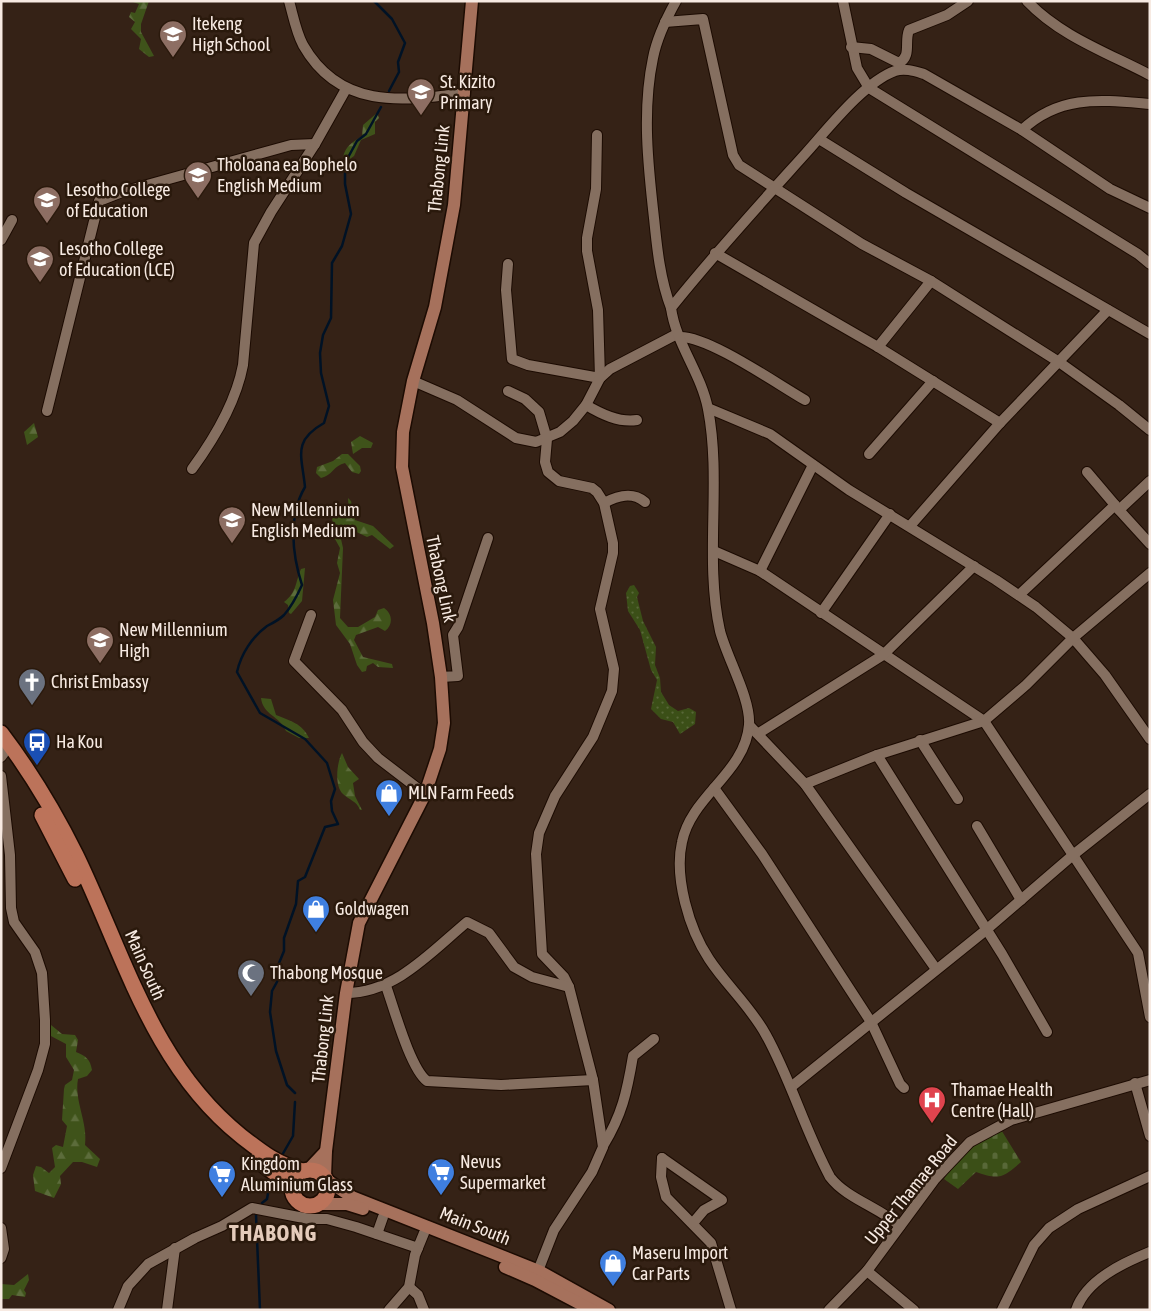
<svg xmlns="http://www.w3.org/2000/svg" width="1151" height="1311" font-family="'Asap Condensed',sans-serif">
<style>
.grass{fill:url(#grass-dots)}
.forest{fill:url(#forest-firs)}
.cemetery{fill:url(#cemetery-stones)}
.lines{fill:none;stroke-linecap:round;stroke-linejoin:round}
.stream{stroke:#001225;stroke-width:2.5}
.minor-casing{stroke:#1c0b02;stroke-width:12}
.major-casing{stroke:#1c0b02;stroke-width:15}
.highway-casing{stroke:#1c0b02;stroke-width:18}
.minor{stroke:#856f60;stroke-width:10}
.major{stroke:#a6715c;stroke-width:12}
.highway{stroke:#bc735a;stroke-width:15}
.labels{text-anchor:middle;stroke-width:5;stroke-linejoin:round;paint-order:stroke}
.poi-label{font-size:18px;fill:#f7eae2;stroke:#2a190c;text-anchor:start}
.street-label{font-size:18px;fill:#f7eae2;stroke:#2a190c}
.district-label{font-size:22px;font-weight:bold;letter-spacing:1px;fill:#e4cbbb;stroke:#2a190c}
</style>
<defs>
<pattern id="grass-dots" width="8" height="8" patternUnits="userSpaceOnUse" patternTransform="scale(1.25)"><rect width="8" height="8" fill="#3b4f17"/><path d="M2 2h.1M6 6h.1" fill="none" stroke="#586838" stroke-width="1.8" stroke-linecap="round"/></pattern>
<pattern id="forest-firs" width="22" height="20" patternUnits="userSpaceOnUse" patternTransform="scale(1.25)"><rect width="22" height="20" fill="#3f531a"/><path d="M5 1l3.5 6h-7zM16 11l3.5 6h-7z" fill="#5c6c3b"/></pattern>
<pattern id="cemetery-stones" width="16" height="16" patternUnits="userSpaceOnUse" patternTransform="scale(1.25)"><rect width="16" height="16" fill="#3b4f17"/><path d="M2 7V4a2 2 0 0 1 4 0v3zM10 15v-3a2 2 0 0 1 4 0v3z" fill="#586838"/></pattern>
</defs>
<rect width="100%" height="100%" fill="#352216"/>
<!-- grass -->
<polygon class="grass" points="634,585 639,593 637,597 643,621 656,647 655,665 660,678 661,692 669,705 678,711 689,708 696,712 695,724 680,734 673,722 661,719 651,709 657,680 651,670 640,630 628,611 626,593 630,586"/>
<!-- forest -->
<g class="forest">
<polygon points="130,1 149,1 141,24 141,32 154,56 149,57 139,49 141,39 131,29 135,22 129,17 131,12 135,13 139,4"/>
<path d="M377,113L379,118L375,122V134L361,140L354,156L347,161L343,158C345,146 353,142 362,136L363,125Z"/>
<polygon points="34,423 38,437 27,445 24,432"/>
<polygon points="360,436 373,443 371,448 362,448 353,454 351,442"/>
<path d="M342,454H348L360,466L361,471L359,474L352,472L345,463C334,465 332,476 321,478L316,473L317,467L333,461Z"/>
<path d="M348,498L351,501L355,520L373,526L394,546L390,549L372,535L367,537L342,525L339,530L343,548L340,618L348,627H358L375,617L378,610L384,608C393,614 393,625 385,631L378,627L356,635L354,640L363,657L392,664L393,668L378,667L373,663L367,666L366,671L362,672L357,665L350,644L336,625L333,600L340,573L337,563L340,548L335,539L331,511L336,509L344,515H349Z"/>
<path d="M305,568L302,601L291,614L289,613L288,605L284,602C297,592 295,583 301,569Z"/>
<path d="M261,698L271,699L276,715C290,721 302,723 309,738H299L286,731C280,716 263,715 261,698Z"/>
<path d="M342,753L348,767L359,779L353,783L355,796L362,810H360C357,801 349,800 343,794C334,786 337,762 342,753Z"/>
<path d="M51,1025L62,1034L75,1035L78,1040L76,1052C86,1056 90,1059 92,1070L87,1076L78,1079C74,1101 88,1122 85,1145L100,1159L97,1167L82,1162H73L60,1176L61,1184L54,1198L35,1191L33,1175L36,1166L41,1167L49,1173L55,1167L52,1148L56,1145L63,1147L67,1126L62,1120L64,1089L65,1085L72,1080L74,1070L66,1057V1044L49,1035Z"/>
<polygon points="28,1274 29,1280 24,1290 26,1293 25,1297 12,1295 9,1299 1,1299 1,1284 14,1285"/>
</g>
<!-- cemetery -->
<path class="cemetery" d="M1000,1128L1021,1162C1003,1178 999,1180 976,1172L958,1189L944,1179C958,1157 977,1142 1000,1128Z"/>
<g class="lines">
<!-- stream -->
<g class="stream">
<polyline points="374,1 392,19 405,43 398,62 399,72 389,91"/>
<path d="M295,1093L287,1085L276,1051L270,1012L272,991L278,980L277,968L284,951V938L296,904L298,881L305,877L325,827L338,824L332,811L331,801L335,789L327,763L305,739L260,713L237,672C241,654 252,637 267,626C273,623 279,620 284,615C292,606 297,596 302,585C292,554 288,516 305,487C302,456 292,441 324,423L329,406L321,373L320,353L323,335L331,318L332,263L342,246L351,214L345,184V163L357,141L366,134L381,107"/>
<polyline points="281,1157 293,1136 295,1102"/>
<polyline points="262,1203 267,1199 270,1182"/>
<polyline points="256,1215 260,1310"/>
</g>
<!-- minor casing -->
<g class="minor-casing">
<g id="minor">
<path d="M289,1C293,15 296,32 303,45C340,110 402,101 465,93"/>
<polyline points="843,1 857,68 869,88 1138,254 1150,264"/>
<path d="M1027,1C1060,36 1108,53 1150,75"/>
<polyline points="665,22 703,19 733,155 739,165 862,244 931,281 1059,362 1119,405 1150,430"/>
<path d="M851,47L871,49L899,63C912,56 904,42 909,30L947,15L968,1"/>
<polyline points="1022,130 1110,189 1150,208"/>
<polyline points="819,139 906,193 1150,334"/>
<polyline points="1,240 12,220"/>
<polyline points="715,253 878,347 1000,423"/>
<polyline points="508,264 506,290 512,359 528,365 600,378 598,310 587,251 587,238 596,189 597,135"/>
<path d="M671,308C660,279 657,248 654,218C648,165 642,110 653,58C657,37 666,19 676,1"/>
<path d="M679,337C707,335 777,384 805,400"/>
<polyline points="878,347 931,281"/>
<polyline points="413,381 457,400 516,438 536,442 560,432 573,421 586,405 600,378 610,369 677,334"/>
<polyline points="508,391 525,399 539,412 547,439 545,462 548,472 559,481 592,488 597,492 604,503 613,543 613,553 600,609 614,669 612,691 593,737 555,796 539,833 536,854 542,954 564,977 569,987 593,1080 603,1147 592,1172 554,1230 536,1276"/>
<path d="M586,405C601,414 619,423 637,420"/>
<polyline points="708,408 770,434 849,490 996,580 1036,607 1073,638 1105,675 1150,739"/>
<polyline points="47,411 99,201 122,192 291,145 315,144"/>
<polyline points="869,454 933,381"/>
<path d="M192,469C214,439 236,402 243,365L254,243L271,212L315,144L346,89"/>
<polyline points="1087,472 1115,505"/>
<path d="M604,503C617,496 632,491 645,502"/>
<polyline points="1119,510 1150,544"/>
<polyline points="910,526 1000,423 1108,310"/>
<polyline points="714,551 760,571 984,721 1138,953 1150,1017"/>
<polyline points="760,571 813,465"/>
<polyline points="1019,595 1115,505 1119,510 1150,481"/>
<polyline points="821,613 890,514"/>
<polyline points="311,615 294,661 342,710 363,742 378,758 425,794"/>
<polyline points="441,677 458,676 453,635 458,627 488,538"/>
<polyline points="749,725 805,784 936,969"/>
<polyline points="759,733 883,655 974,566"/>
<polyline points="920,740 958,799"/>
<polyline points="877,755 1002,954 1047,1032"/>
<polyline points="1,757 10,745"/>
<polyline points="1,776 10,855 11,908 14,922 35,952 42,973 45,1020 45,1044 38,1070 1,1168"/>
<polyline points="805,784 877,755 984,721 1026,685 1073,638 1150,573"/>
<polyline points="714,788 762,854 871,1022 900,1084 904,1088"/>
<polyline points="977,826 1021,900"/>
<path d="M386,986C394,1008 410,1068 427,1081L501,1085L593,1080"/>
<path d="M346,993C395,993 431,952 467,922L489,933L514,967L532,977L569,987"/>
<polyline points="1135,1083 1150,1136"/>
<polyline points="791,1087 986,930 1073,855 1150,794"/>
<path d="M603,1146C622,1115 627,1092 633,1056L654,1039"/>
<polyline points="662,1158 661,1177 666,1197 711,1243 731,1310"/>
<polyline points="662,1158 722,1200 704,1210 693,1223"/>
<path d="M900,1226C879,1207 847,1199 830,1177C805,1131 791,1080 766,1035C751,1007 726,985 709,959C689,929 674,877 682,842C691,796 745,773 749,725C751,699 727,658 720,631C704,559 722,482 708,409C701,373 676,344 671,308C714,254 760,204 806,153C827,130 864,82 895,71C905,68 914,71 924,74L1022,130C1060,94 1102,100 1150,104"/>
<polyline points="1,1228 4,1249 1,1258"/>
<polyline points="377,1234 383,1217"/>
<polyline points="867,1271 914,1310"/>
<polyline points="409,1287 418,1295 424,1310"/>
<polyline points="118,1310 128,1286 148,1264 195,1238 222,1226 252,1208 309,1219 327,1219 356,1227 418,1248"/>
<polyline points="167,1310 175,1248"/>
<polyline points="389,1310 409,1287 415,1255 424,1233"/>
<polyline points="829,1310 867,1271 935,1179 970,1142 1011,1120 1150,1080"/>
<polyline points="1002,1310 1034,1245 1049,1228 1078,1209 1150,1176"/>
<path d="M1076,1310C1086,1280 1123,1263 1150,1252"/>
</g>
</g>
<!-- major casing -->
<g class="major-casing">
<g id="major">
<polyline points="309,1169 326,1151"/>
<polyline points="325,1177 326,1151 346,993 359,923 425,794 440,749 444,723 441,677 433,623 402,467 403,432 413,381 435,307 454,205 472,1"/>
<polyline points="327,1180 352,1197 539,1271 609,1310"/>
<polyline points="317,1204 347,1204 363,1209"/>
<polyline points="505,1267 535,1280 592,1310"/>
</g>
</g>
<!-- highway casing -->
<g class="highway-casing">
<g id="highway">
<path d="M1,733C30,771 55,813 76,855C124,954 152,1065 241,1136C263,1153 275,1163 302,1171"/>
<polyline points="42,815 75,879"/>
<polyline points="257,1160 292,1186"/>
<circle cx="310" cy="1188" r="18"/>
</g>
</g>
<!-- minor -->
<use href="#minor" class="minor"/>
<!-- major -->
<use href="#major" class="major"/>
<!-- highway -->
<use href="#highway" class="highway"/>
</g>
<!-- icons -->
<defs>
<g id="school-pin" transform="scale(1.4375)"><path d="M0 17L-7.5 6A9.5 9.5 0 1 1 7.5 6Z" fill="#8d6e63" stroke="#2a190c"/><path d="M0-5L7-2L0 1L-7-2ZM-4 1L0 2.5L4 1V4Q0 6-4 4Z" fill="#fff"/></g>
<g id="university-pin" transform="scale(1.4375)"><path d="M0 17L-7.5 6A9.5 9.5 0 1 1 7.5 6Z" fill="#8d6e63" stroke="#2a190c"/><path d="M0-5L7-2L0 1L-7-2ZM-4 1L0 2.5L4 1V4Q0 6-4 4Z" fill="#fff"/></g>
<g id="church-pin" transform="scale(1.4375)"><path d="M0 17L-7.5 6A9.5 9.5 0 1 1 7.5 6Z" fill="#6b7280" stroke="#2a190c"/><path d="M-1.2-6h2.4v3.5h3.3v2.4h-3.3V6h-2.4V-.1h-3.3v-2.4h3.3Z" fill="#fff"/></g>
<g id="bus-pin" transform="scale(1.4375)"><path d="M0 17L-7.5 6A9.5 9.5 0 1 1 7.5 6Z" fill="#1a4fb4" stroke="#2a190c"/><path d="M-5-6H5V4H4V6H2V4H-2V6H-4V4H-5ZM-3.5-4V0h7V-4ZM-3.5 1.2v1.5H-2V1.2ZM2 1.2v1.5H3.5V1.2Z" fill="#fff"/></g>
<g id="shop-pin" transform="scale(1.4375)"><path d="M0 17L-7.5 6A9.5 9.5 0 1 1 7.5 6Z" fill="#3f7fe0" stroke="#2a190c"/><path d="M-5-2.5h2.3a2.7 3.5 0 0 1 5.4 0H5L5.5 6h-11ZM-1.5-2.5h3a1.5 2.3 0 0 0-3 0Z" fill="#fff"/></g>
<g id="mosque-pin" transform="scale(1.4375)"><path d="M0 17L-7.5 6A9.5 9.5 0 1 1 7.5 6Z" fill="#6b7280" stroke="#2a190c"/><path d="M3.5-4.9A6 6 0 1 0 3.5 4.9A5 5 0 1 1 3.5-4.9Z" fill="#fff"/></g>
<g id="hospital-pin" transform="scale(1.4375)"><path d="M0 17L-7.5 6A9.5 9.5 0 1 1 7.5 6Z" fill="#e0444e" stroke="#2a190c"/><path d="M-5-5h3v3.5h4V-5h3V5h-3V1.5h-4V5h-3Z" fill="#fff"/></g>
<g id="supermarket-pin" transform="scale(1.4375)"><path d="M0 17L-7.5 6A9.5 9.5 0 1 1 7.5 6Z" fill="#3f7fe0" stroke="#2a190c"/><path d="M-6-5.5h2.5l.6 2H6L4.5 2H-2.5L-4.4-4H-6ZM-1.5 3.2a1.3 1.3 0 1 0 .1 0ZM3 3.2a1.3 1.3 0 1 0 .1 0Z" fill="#fff"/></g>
</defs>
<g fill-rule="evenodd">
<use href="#school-pin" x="173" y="34"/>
<use href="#school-pin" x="421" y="92"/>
<use href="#school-pin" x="198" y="175"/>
<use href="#university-pin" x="47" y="200"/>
<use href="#university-pin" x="40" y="259"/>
<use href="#school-pin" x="232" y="520"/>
<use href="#school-pin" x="100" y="640"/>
<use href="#church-pin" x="32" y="682"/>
<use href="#bus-pin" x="37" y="742"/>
<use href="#shop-pin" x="389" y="793"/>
<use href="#shop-pin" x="316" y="909"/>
<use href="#mosque-pin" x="251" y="973"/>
<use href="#hospital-pin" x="932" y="1100"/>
<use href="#supermarket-pin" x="441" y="1172"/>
<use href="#supermarket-pin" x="222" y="1174"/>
<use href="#shop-pin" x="613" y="1263"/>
</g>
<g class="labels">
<!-- poi labels -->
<g class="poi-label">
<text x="192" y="30">Itekeng<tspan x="192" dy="21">High School</tspan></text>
<text x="440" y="88">St. Kizito<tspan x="440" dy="21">Primary</tspan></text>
<text x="217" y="171">Tholoana ea Bophelo<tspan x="217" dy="21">English Medium</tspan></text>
<text x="66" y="196">Lesotho College<tspan x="66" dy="21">of Education</tspan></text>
<text x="59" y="255">Lesotho College<tspan x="59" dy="21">of Education (LCE)</tspan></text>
<text x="251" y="516">New Millennium<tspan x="251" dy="21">English Medium</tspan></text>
<text x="119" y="636">New Millennium<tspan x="119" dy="21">High</tspan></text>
<text x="51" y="688">Christ Embassy</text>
<text x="56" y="748">Ha Kou</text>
<text x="408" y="799">MLN Farm Feeds</text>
<text x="335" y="915">Goldwagen</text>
<text x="270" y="979">Thabong Mosque</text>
<text x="951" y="1096">Thamae Health<tspan x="951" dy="21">Centre (Hall)</tspan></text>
<text x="460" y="1168">Nevus<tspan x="460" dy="21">Supermarket</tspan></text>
<text x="241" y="1170">Kingdom<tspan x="241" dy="21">Aluminium Glass</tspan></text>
<text x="632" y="1259">Maseru Import<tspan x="632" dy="21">Car Parts</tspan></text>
</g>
<!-- street labels -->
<g class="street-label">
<text transform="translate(439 169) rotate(-84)" y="6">Thabong Link</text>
<text transform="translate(441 579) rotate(78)" y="6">Thabong Link</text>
<text transform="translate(145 965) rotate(66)" y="6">Main South</text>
<text transform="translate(323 1039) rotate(-84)" y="6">Thabong Link</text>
<text transform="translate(911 1190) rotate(-51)" y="6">Upper Thamae Road</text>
<text transform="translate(475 1226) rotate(22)" y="6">Main South</text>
</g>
<!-- district labels -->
<g class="district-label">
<text x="273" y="1241">THABONG</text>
</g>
</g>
<!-- border -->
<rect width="1151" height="1311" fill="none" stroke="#f7eae2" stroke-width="5"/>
</svg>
